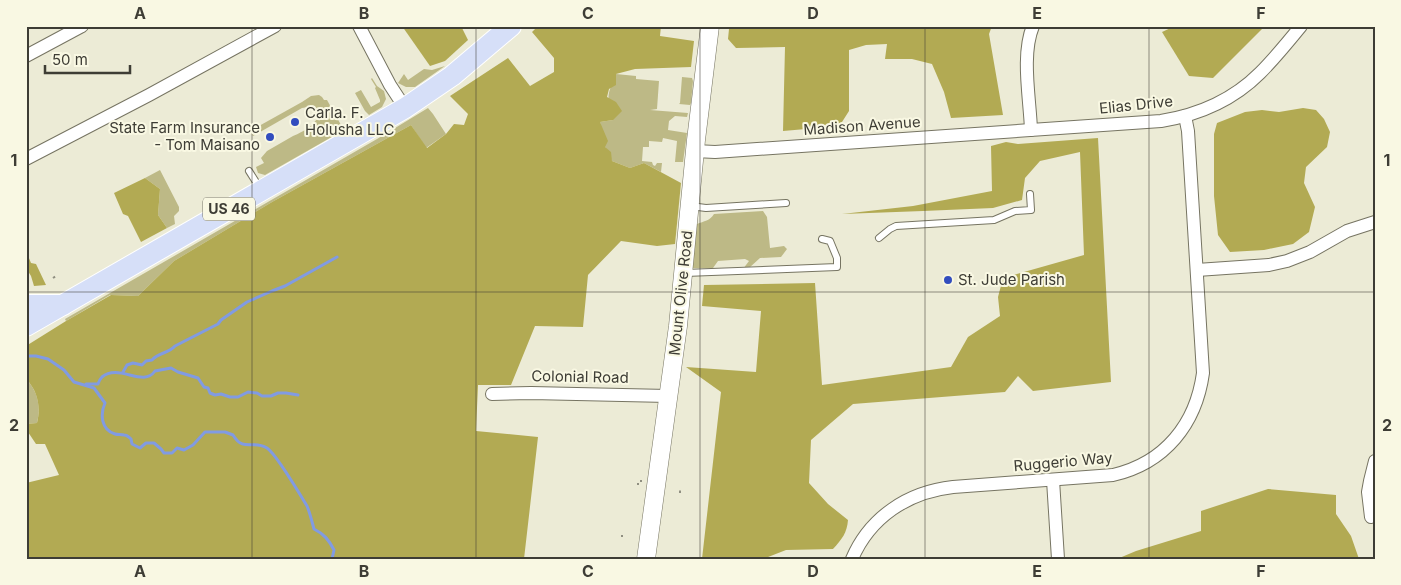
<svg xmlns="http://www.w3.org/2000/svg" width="1401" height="585" font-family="Inter,sans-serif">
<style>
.green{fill:#bdb986}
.forest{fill:#b2aa53}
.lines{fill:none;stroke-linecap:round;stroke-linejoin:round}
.stream{stroke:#819be2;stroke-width:3}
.service-casing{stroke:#767462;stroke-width:8}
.minor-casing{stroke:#767462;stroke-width:14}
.secondary-casing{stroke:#767462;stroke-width:19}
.primary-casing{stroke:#fff;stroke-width:22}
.path{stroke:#908f81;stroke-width:2;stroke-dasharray:2.5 2.5;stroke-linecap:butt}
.service{stroke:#fff;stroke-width:6}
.minor{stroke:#fff;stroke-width:12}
.secondary{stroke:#fff;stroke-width:18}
.primary{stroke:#d6dff8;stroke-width:20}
.grid{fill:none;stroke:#3e3d35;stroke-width:1;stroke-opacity:0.55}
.poi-dot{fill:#324dbe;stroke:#f9f8e3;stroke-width:2}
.labels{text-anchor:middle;stroke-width:4;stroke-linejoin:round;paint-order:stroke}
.shield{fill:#f9f8e3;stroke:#767569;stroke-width:1}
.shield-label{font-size:14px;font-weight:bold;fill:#3e3d35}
.street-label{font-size:15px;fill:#3e3d35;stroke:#f9f8e3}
.poi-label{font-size:15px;fill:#3e3d35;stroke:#f9f8e3;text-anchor:start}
.neatline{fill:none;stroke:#3e3d35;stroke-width:2}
.grid-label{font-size:16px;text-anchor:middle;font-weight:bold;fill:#3e3d35}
</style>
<rect width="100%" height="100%" fill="#ecebd6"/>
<!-- green -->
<g class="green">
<polygon points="445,66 415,87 406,87 398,83 404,74 408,80 424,69 432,70"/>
<path d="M616,74L636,76V79L659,81L657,109L650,110L688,113L687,117L675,116L669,121L668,130L687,133L683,162H675L677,141L663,138L662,142L649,141V147H643L642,161L652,162L653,165L655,166L657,163H662L661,172L644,163L630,168L612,161L605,147L600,122L613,120C607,97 606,97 616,74Z"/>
<polygon points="682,77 692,78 693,81 691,103 690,105 679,104 680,103"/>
<polygon points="372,78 377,86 384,91 386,99 382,107 369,115 365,111 355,93 361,90 371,107 380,102 380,100 375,88 376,87 371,79"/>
<path d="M319,95L322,97L324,100H327L341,125L344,127V130L265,175L258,173L256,167L264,163L261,158L267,151L293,136C297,135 309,128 312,125C314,123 315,120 318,119V117C311,111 314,105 302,108L253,136L250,131L302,102L311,96Z"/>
<polygon points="428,108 433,114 446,134 426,148 411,125 272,202 174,261 138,296 110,295 66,321 65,319 377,139"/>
<polygon points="160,170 179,207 179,211 174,216 175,224 167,228 158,215 160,189 145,178"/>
<path d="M763,211L767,217L770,248L784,246L787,249L781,257L760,258L749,268L743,269L749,261L745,259L718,261L713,268H691L697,224C704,221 710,221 714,214Z"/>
<path d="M26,379C38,391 41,407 37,423L26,424Z"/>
</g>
<!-- forest -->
<g class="forest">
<polygon points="402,26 461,26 468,40 445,61 430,66"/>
<path d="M538,26H661L660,36L694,41L691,67L635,69L616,74V85L609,89L607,97L616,102L622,111L613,120L600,122L608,141L605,147L611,152L612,161L630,168L644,163L681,183L675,244L657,246L621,241L588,275L583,327L535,326L511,385H478L476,431L538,437L524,559H26V483L59,475L45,444H36L26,429V424L37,423C41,407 38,391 26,379V346L66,321L111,295L138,296L174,261L272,202L411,125L427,148L446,134L454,124L464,125L468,114L450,96L508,58L530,86L554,72V58L532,32Z"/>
<polygon points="732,26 992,26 989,34 1003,115 951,118 944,92 932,64 912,59 885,59 887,44 866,45 849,50 849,111 842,122 829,127 783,131 785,47 736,48 728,39 729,29"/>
<polygon points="1175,26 1265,26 1213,78 1189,76 1162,32"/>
<polygon points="1303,108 1316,110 1324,119 1330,132 1327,147 1306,167 1304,183 1315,207 1309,232 1293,244 1264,250 1230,252 1218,235 1214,196 1214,134 1217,123 1245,112 1262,110 1279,112"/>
<path d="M1098,138L1111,382L1033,391L1018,376L1005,392L853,404L811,440L809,483L828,504L848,520C847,533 842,539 833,549L786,550L763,559H702L721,392L686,367L756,372L761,311L702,306L704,285L815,283L822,385L951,367L968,337L1000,316L998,297L1003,278L1084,255L1080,152L1040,161L1025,178L1022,200L993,208L923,211L842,214L913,206L992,191L991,146L1006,142L1018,144Z"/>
<polygon points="145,178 160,189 158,215 167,228 141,242 128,216 123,214 114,193"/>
<polygon points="26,251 31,263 36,264 46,285 34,286 31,276 26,268"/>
<polygon points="1268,489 1336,495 1336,514 1351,536 1359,559 1117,559 1136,551 1201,531 1201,511"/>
</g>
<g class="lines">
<!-- stream -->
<g class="stream">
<path d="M26,356H36L48,359L64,370L74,382L94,388L105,403C100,414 101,430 115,434C118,435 121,434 124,435C126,435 129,437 131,439L132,444L140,448L146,443H154L161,449L164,453H172L177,448L184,450L193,445L205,432H225L233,435C244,453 253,439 267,448C276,454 301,496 307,506C310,513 312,522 314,529C324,534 329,540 334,550L332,559"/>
<path d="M123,372L127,365L133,363L142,365L146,361L152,360C159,352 168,354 175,346L218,324L221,320L247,302L272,291L285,286L337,257"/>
<path d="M86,384H98C99,381 100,379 102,377C119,363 143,388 155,371L171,368L178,372L198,378L204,387L208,388L210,393L215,395L221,394L230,397H238L248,392L257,393L262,396H271L278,393H286L298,395"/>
</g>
<!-- service casing -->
<g class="service-casing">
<g id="service">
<polyline points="249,171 261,190"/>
<polyline points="690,206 706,208 786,203"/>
<polyline points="879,238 890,229 896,226 994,220 1015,211 1031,210 1030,194"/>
<polyline points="685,273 837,267 837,258 830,241 822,239"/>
</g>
</g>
<!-- minor casing -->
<g class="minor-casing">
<g id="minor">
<polyline points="359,26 390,85 405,108"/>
<polyline points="26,56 82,26"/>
<path d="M1031,130C1030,99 1021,55 1033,26"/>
<path d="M695,151L715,152L1161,121C1198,115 1233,100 1260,73C1275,58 1288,42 1301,26"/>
<polyline points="26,159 149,95 275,26"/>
<polyline points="1197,270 1269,265 1287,261 1310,252 1347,231 1375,222"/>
<polyline points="492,394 531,393 668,396"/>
<polyline points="1053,480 1058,559"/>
<polyline points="1371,517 1368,492 1370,481 1375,461"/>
<path d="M852,559C870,517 908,492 953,487L1113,475C1165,463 1196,424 1203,373L1188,131L1185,116"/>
</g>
</g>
<!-- secondary casing -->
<g class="secondary-casing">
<polyline id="secondary" points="646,559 678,326 696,140 710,26"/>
</g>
<!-- primary casing -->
<g class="primary-casing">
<g id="primary">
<polyline points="26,305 63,305"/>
<polyline points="26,326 405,108 452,76 511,26"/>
</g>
</g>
<!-- path -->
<g class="path">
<polyline points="53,278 56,276"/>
<polyline points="641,482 641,480"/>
<polyline points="637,484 639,484"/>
<polyline points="680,493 680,490"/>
<polyline points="622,537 622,535"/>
</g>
<!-- service -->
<use href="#service" class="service"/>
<!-- minor -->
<use href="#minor" class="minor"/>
<!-- secondary -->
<use href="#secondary" class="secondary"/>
<!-- primary -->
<use href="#primary" class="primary"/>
</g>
<!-- grid -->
<path class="grid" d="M252,26V559M476,26V559M700,26V559M925,26V559M1149,26V559M26,292H1375"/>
<!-- markers -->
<g class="poi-dot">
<circle cx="295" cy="122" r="5"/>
<circle cx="270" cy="137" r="5"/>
<circle cx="948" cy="280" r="5"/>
</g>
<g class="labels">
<!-- shield labels -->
<rect class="shield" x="203" y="197.5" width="52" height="23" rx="4"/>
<g class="shield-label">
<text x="229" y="214">US 46</text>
</g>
<!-- street labels -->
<g class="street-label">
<text transform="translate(1136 105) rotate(-6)" y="5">Elias Drive</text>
<text transform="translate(862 126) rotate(-4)" y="5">Madison Avenue</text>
<text transform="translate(681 293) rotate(-84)" y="5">Mount Olive Road</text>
<text transform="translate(580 377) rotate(1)" y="5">Colonial Road</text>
<text transform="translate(1063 462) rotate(-5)" y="5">Ruggerio Way</text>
</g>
<!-- poi labels -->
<g class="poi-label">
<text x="305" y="118">Carla. F.<tspan x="305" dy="17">Holusha LLC</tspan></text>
<text x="260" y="133" text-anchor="end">State Farm Insurance<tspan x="260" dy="17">- Tom Maisano</tspan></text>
<text x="958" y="285">St. Jude Parish</text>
</g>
</g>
<!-- border -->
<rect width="1401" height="585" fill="none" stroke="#f9f8e3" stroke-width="55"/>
<!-- scale -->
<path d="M45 65v8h85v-8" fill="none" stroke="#3e3d35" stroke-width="2.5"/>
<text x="52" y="65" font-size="15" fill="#3e3d35" stroke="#f9f8e3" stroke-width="4" paint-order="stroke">50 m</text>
<rect x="28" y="28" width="1346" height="530" class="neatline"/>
<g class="grid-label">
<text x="140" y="19">A</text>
<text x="364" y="19">B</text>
<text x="588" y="19">C</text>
<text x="813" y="19">D</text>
<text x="1037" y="19">E</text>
<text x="1261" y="19">F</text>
<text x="14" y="166">1</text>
<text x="1387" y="166">1</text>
<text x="14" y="431">2</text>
<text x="1387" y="431">2</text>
<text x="140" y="577">A</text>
<text x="364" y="577">B</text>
<text x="588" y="577">C</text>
<text x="813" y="577">D</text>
<text x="1037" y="577">E</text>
<text x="1261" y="577">F</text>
</g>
</svg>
